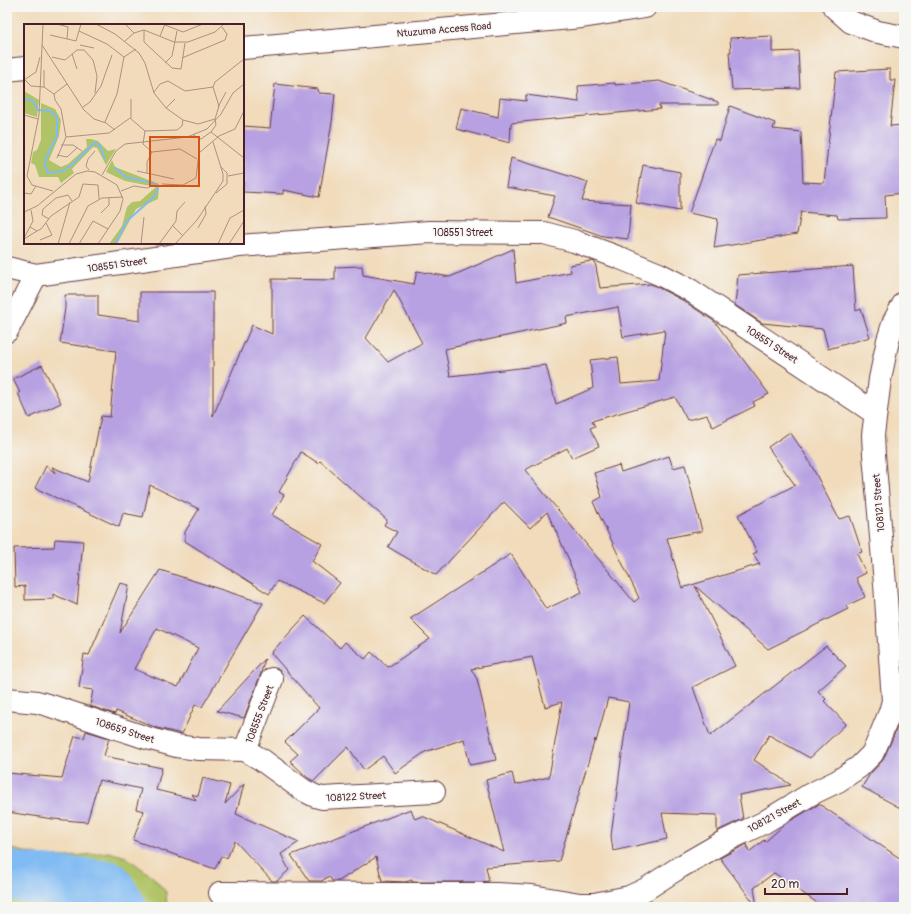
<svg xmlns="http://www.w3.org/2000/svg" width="911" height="914" font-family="Pangolin,sans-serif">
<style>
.green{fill:#b0c366;stroke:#7d7148}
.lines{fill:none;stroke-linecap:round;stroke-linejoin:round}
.river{stroke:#81bbf3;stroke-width:49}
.building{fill:#b7a1e2;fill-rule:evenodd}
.minor-casing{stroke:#633b41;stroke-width:24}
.minor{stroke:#fff;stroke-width:22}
.labels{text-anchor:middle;stroke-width:3;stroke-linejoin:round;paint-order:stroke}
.street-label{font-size:10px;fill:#4a1f2b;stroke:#f6f6f2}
.inset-river{fill:none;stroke:#81bbf3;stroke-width:2}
.inset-road{fill:none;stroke:#ae9081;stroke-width:1}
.view{fill:#d8530f;fill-opacity:0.15;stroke:#d8530f;stroke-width:2}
.inset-edge{fill:none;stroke:#4a1f2b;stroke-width:2}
</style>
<rect width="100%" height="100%" fill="#f6f6f2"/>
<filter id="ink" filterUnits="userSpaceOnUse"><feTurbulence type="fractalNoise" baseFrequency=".025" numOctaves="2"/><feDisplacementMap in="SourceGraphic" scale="8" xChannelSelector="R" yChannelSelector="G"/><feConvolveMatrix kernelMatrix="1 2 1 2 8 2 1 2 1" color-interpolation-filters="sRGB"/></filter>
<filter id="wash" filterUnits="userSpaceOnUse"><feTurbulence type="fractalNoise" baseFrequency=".012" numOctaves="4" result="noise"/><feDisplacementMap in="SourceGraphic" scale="16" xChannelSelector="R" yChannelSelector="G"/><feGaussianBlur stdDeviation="0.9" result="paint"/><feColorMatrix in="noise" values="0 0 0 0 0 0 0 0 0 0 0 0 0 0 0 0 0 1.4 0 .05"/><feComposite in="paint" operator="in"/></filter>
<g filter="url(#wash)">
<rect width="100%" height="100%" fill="#f1dbbb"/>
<!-- green -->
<polygon class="green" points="7,848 42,856 67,857 109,852 126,857 153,877 166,892 167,907 7,907"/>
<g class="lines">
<!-- river -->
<polyline class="river" points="7,875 33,879 108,885 122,907"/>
</g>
<g id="blocks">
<!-- building -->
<g class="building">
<polygon points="772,36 772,52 798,51 800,88 732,90 729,52 731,52 730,38"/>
<polygon points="890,69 890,80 895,80 890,126 904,125 904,193 885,195 886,218 838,219 837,215 801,212 797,234 714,248 718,219 689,213 715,139 720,141 730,106 775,123 773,129 801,132 803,182 824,183 836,72"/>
<polygon points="659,81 718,102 718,105 659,105 660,109 511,123 510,143 456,129 461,108 498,117 500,98 526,101 526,95 579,102 578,86 615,83 615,85"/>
<polygon points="275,84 318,89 319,93 335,94 332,122 319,197 283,190 283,194 243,192 243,126 270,128"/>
<polygon points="511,158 588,182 582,201 631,204 628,239 603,236 548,217 555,196 506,187"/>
<polygon points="643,165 680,172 680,211 636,203"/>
<path d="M513,249L516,283L571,272L570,265L591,261L595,262L600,288L651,284L684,301L715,322L769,394L753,402L755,406L713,427L707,415L687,420L675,397L592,421L595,426L590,428L599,446L572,458L567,448L525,470L634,602L639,598L593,502L602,497L594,473L619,465L621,472L669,456L673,468L685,465L702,531L667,538L682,588L760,564L753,554L757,552L738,515L795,485L768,447L790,432L807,457L839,519L850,516L862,552L857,554L866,573L856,578L865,597L846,606L848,609L768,649L695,586L735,666L693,687L710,736L826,646L846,666L818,691L826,699L824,701L846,724L810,758L769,735L754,760L791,785L739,795L743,819L717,831V815L662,813L667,839L613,851L611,836L629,702L608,698L596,742L595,739L559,861L486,867L489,881L481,882H412V880L405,882L382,881L376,857L339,881H332L329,876L322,881H309L291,855L411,809L415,819L422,816L504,852L486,780L512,773L515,785L549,777L562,702L545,707L532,657L471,669L477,679L496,760L470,765L464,739L425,752L395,773L383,756L364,770L348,747L314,781L308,778L290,761L298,754L285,742L319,708L271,653L305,616L340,648L345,642L365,659L371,652L388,667L430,639L410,619L511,554L546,609L582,592L569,562H570L547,512L530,528L504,502L436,575L388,547L397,532L384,525L387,520L320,461L318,463L301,452L279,492L284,495L272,515L322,544L312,561L340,583L324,603L277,581L269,594L185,541V532L199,509L150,485L143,517L123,513L119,527L35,488L46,466L55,473L52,467L88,482L101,416L110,417L116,351L60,343L65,308V295H98V315L140,321V292H213V416L252,325L272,334V279L335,280V267L362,266L363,275L414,284L417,271L450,277ZM394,290L422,343L388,362L366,338ZM618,307L623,337L665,330L659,381L621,384L618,357L590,360L593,388L556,404L546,365L450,376L445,349L567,323L566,317Z"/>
<polygon points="853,266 856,311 861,309 870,337 828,349 823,329 762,323 735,305 738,275"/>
<polygon points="42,365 61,403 29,418 18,393 20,393 13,379"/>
<polygon points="55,539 83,541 77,605 53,594 53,599 25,600 25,586 15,587 14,548 54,547"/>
<path d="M160,570L263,603L202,707L195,705L182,734L157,728L116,711L115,714L90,706L93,690L79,688L84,654L89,655L120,583L129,585L120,633ZM157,628L198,648L178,687L134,669Z"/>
<polygon points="265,659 261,673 244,718 217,711"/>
<polygon points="904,712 904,810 862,787 870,774 883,760"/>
<polygon points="86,731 109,738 104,756 162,768 156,790 197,800 191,794 198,796 203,778 230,785 225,804 244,784 236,814 299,842 281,854 289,870 277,881 272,881 235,841 227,858 221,856 215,869 133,840 144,811 136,809 141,789 99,780 87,822 53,819 7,812 7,773 62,778 75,736 84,738"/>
<polygon points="819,804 904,861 904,907 823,907 774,873 754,888 757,907 720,858 747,844 749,852 764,840 765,842 785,824"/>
</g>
</g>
</g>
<g filter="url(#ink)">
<use href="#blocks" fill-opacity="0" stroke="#633b41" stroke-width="1"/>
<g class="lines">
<!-- minor casing -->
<g class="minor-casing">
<g id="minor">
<polyline points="834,7 851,22 878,32 904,37"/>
<polyline points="243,48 582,17 645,7"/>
<polyline points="7,70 25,68"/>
<polyline points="7,268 36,275 239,246 429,232 544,233 574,241 620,258 659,274 690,290 875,413"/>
<polyline points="7,331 36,275"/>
<polyline points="7,699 37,702 51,706 147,738 176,746 199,749 245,750 262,760 303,790 315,796 322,798 434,792"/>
<polyline points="245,750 272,679"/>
<polyline points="220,893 400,894 497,894 532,896 580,904 594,904 629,897 646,889 680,867 725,841 763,823 811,794 838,781 859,767 872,754 876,746 890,712 893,701 885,584 874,454 873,435 880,379 888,340 894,321 904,303"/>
</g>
</g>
<!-- minor -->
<use href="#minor" class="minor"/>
</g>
</g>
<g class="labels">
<!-- street labels -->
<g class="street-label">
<text transform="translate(444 29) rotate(-5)" y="4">Ntuzuma Access Road</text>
<text x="463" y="236">108551 Street</text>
<text transform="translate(117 264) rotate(-8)" y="4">108551 Street</text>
<text transform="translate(772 344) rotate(33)" y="4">108551 Street</text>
<text transform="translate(878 503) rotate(-95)" y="4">108121 Street</text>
<text transform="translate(259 714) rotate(-69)" y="4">108555 Street</text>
<text transform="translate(125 730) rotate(18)" y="4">108659 Street</text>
<text transform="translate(356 796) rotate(-3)" y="4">108122 Street</text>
<text transform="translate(774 815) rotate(-29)" y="4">108121 Street</text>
</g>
</g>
<!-- overview -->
<g transform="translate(24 24)">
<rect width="220" height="220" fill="#f1dbbb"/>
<path d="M0,67L15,76L13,93L0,89ZM17,79L31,85L37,96L35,112L25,136L37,143L44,140L63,123L62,115H67L74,117L84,127L92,125L82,141L73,124L69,123L48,145L50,149L37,159L34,153H15L11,141L7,139L9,128L13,126L17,116ZM88,136L91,143L135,160L134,175L112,185L93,220H85L98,202L103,183L108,178L116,177L132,163L101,157L82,148Z" fill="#b0c366"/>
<path class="inset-river" d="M0,74L9,77L14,86L26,87L33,93V112L22,134L21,142L24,149L38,147L48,141L70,119L76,121L81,135M90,143L102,153L132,160L134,164L130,173L103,197L91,220"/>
<path class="inset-road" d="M19,0L15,91L3,152L8,161L29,167M33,0L44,3L43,15M72,0L91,10L115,29L121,39L130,69L142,84L159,96L174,100L191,95M101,0L110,9M141,1L159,8L179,0M120,6V18L148,44L157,45L161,19M55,7L83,20L100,33M26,11L52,17L57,0M136,12L141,0M101,17L110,9L120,6L150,18H164L191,8L200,0M18,21L60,86L70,95L82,99L91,106M56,21L70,24M48,30L53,45M28,33L41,36L53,26H60L69,36L73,52L71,69M100,33L112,25M158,34L201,16L203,10L198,3M141,39L148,32L153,7M0,56L12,48L16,33M1,56L7,62L20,63L30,70L31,76L37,85L42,113M20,63V46M130,68L136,60L144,57L161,67L189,63M30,70L43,60M107,75V94M59,83L66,78L77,62L88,31M194,83L202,68M142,84L151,75M0,91L14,95M191,95L195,82L189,63L191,58L220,35M191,95L192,101L187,108L220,134M159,96L158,102L153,106L121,107L119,120L128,128L156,125L173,135M81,98L93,70L100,33M169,111L177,115L187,108M37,121H49L58,127M33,131L43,133L53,124M33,134L42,113L85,109L106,94L121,107M65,146L62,142L64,135L71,127M113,147L150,155M123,149V138L128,128M78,151L92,127L101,120L163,113L183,105L197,90L209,69L220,60M204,152L220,149M138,160L159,161L172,154L175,129L195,112L211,105L220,87M97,167L110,162L123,164L130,161M0,169L7,170L12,162M192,169L203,160V149L197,143M0,188L13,182L52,150L63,147L71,148L93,161L99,175L96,187L74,220M77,189L85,181V173M25,195L18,191L19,185L32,174L44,171L48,177M149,202L159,212M6,203L13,207L17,205L27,192L55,173L59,160L74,161L75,175M174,204L182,190L181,182M0,214L9,197L7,186M0,215L13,207M16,216L28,211L22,199M34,220L46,178M45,220L64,182L78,174L99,173M55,220L69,197L84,205M117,220L120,193M135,220L152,197L153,187L161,178M151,220L173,196L199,157V150L189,118M194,220L206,194L220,186M205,220L220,197"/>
<path class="view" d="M126,113H175V162H126Z"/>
<rect width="220" height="220" class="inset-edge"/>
</g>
<!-- margin -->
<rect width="911" height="914" fill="none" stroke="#f6f6f2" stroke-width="24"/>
<!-- scale -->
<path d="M765 888v6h82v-6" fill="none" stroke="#4a1f2b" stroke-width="2"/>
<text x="771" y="888" font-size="12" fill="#4a1f2b" stroke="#f6f6f2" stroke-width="3" paint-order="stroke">20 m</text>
</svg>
